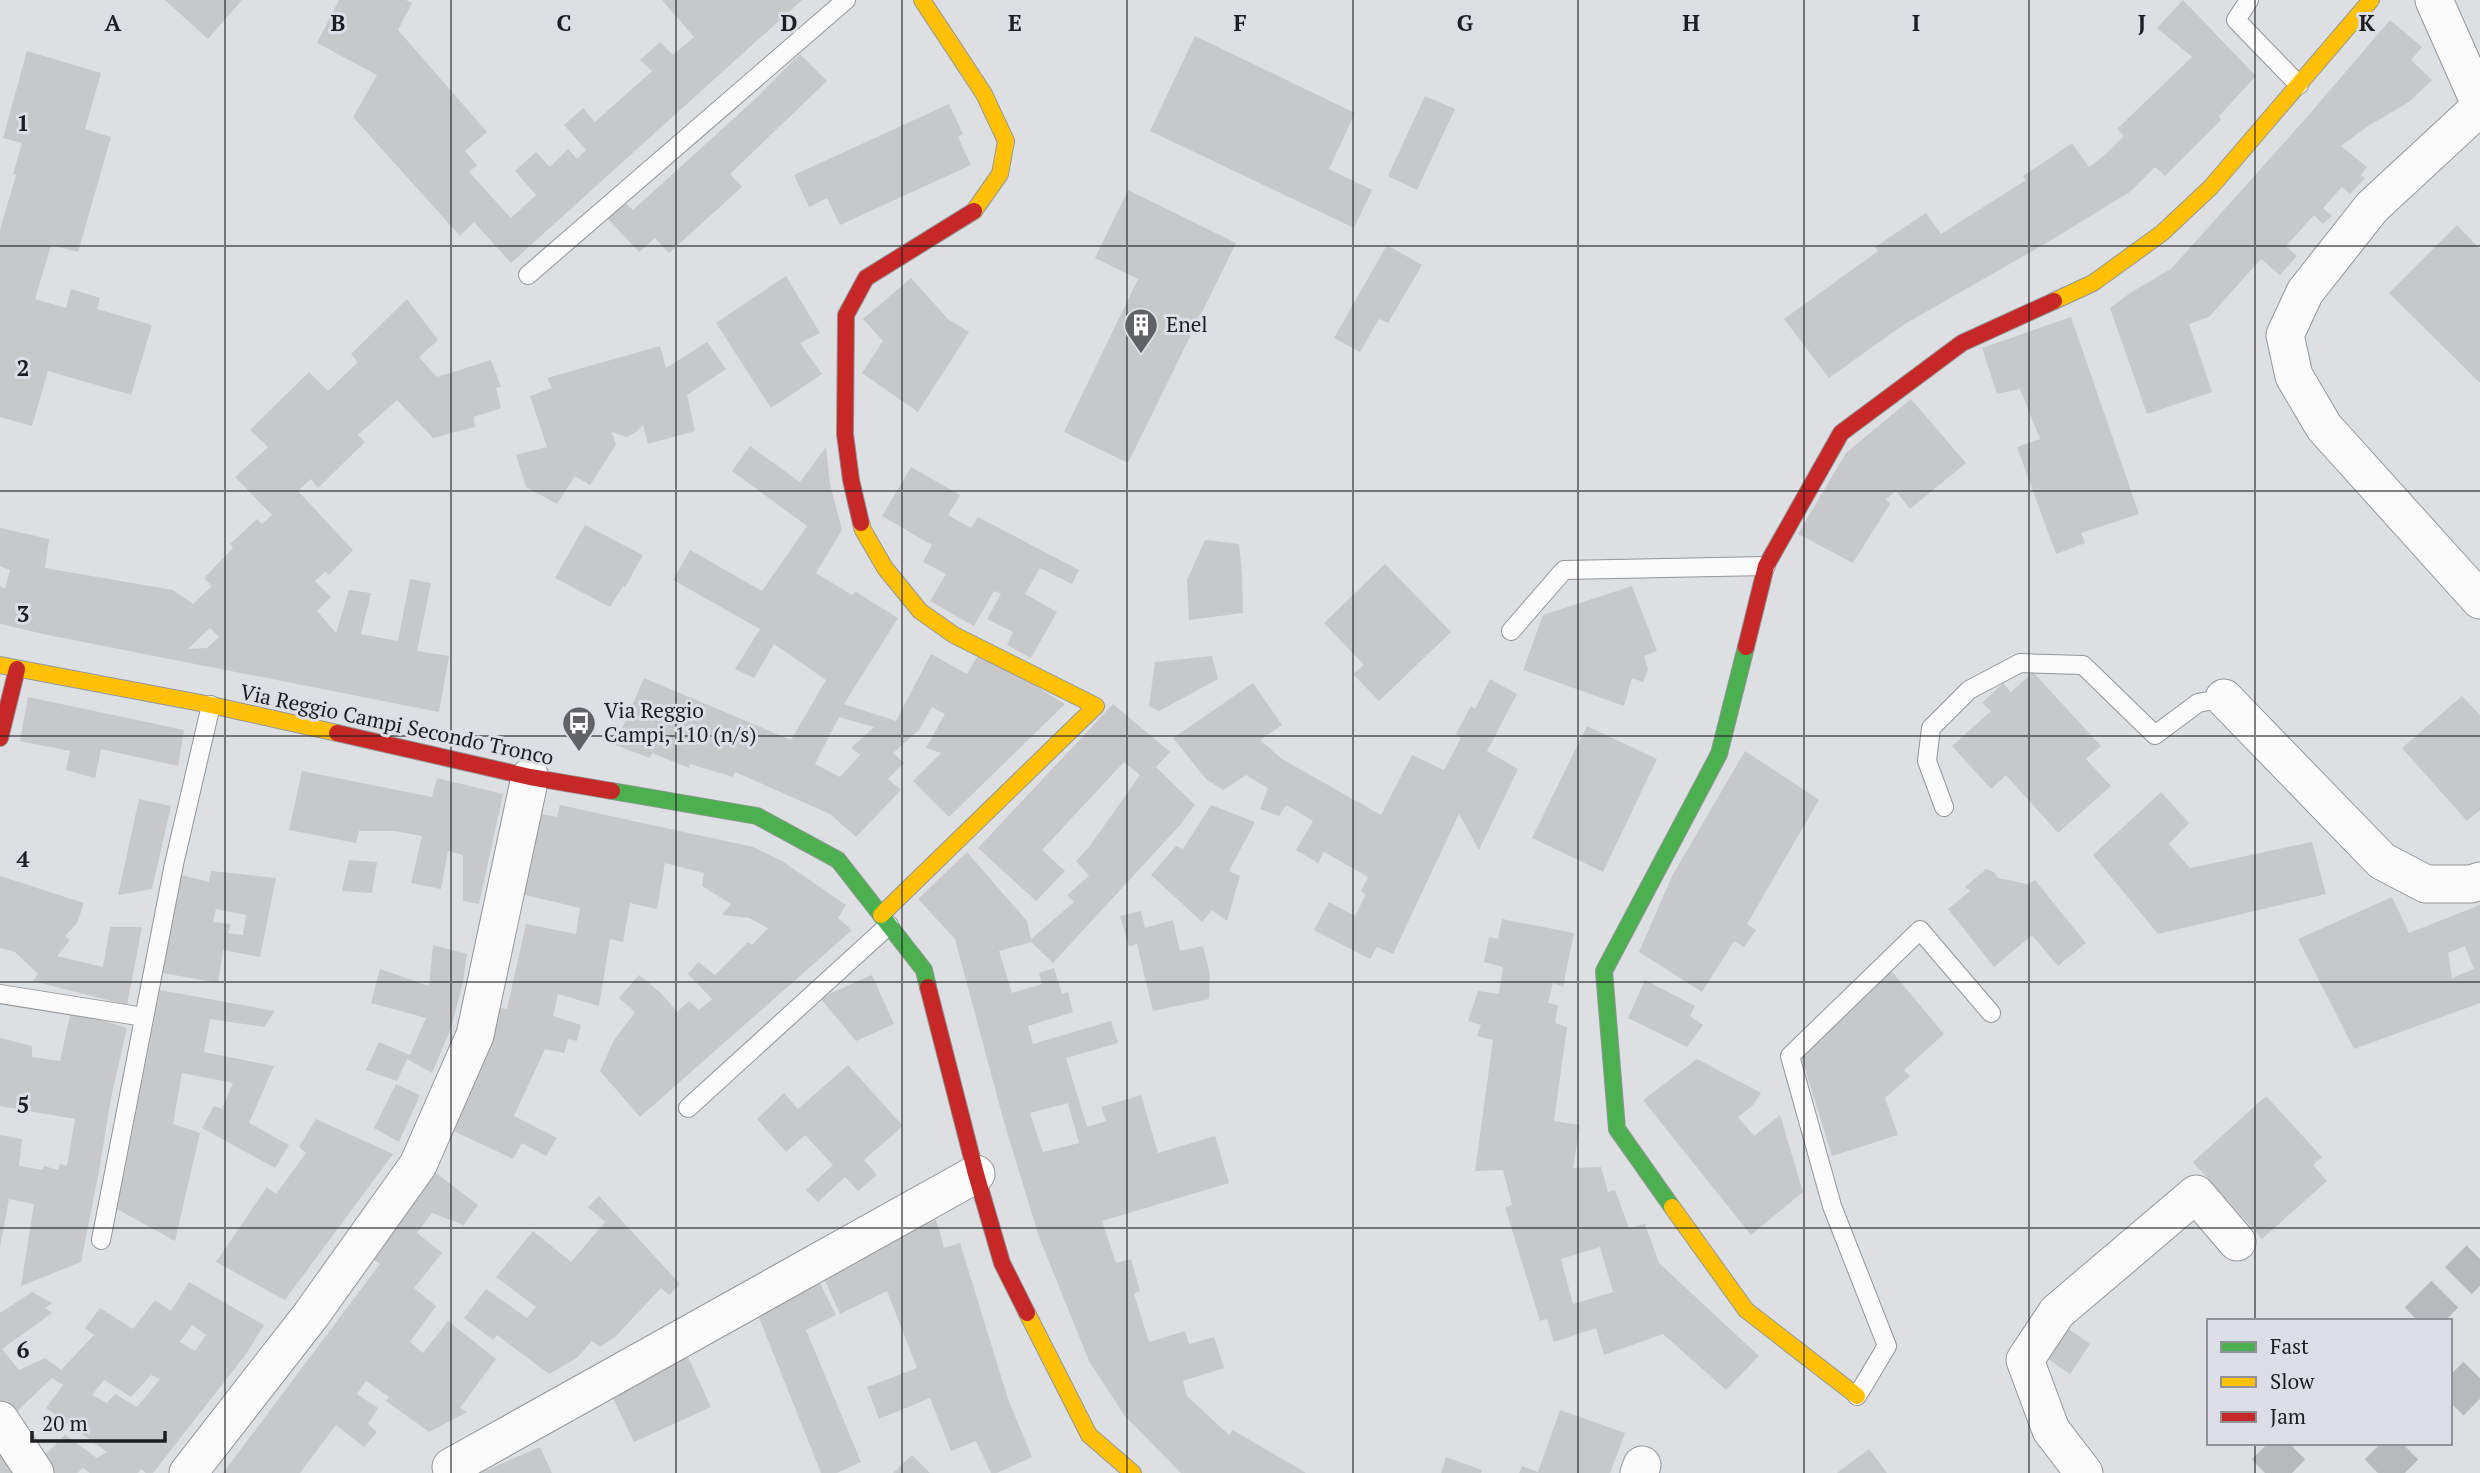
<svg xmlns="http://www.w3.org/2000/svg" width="2480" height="1473" font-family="'PT Serif',serif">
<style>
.building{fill:#c6c8ca;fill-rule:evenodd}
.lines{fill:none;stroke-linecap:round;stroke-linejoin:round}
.highway-tunnel{stroke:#b7b9bc;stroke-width:38;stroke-dasharray:38 19;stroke-linecap:butt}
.lane-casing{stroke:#939597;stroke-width:20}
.street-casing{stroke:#939597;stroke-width:39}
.fast-casing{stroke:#939597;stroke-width:18}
.slow-casing{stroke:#939597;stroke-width:18}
.jam-casing{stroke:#939597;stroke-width:18}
.lane{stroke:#fafafb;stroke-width:18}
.street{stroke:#fafafb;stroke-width:37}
.fast{stroke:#4caf50;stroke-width:16}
.slow{stroke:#ffc107;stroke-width:16}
.jam{stroke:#c62828;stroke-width:16}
.grid{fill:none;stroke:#1d1e21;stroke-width:2;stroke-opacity:0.55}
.labels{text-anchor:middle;stroke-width:6;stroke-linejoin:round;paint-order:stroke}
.poi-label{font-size:21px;fill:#1d1e21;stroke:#dbdfe5;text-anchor:start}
.street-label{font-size:21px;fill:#1d1e21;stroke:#dbdfe5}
.grid-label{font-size:23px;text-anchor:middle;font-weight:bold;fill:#1d1e21;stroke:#dbdfe5;stroke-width:6;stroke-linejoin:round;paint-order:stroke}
</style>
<rect width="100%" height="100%" fill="#dde0e3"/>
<!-- building -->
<g class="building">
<polygon points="165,0 242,0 208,39"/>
<polygon points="339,0 406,0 412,3 398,30 487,132 465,151 477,165 469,172 511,218 536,195 515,171 536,152 550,167 568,149 577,159 586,150 564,125 583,108 595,122 652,71 640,60 660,42 673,55 694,37 662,0 802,0 511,263 474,222 460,236 353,117 377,75 317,43"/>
<polygon points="2183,0 2256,76 2219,116 2221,120 2165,176 2155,167 2130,192 2043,245 1903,325 1829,378 1784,319 1878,251 1875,247 1926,213 1941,234 2026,180 2023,176 2072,143 2089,167 2106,154 2124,136 2117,129 2192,57 2157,28"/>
<polygon points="2390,20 2422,47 2411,60 2432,80 2409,102 2368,126 2341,146 2367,167 2361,175 2365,178 2350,194 2342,187 2323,208 2332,216 2323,224 2314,215 2286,246 2297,256 2280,275 2261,259 2209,317 2189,324 2212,392 2147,414 2110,308 2133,291 2171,269 2307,117"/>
<polygon points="1195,36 1355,113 1329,169 1372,190 1354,228 1150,131"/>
<polygon points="27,51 101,73 85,129 111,137 78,252 51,245 35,299 66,308 71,289 100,298 97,309 152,325 131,395 48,371 32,426 0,417 0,230 16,175 13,174 22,143 3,138"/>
<polygon points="800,54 827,81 730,174 742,187 669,253 655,238 639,252 607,218 624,202 633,210 753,101"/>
<polygon points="1425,96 1455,109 1417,190 1388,176"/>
<polygon points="949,104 963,134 958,137 971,165 840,225 827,198 809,207 794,175"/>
<polygon points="1128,190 1236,243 1128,463 1064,432 1138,279 1095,258"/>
<polygon points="2457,225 2480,249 2480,383 2389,293"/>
<polygon points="1387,245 1422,265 1388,323 1379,319 1360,352 1334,338"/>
<polygon points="786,276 820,333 800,343 822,374 771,408 716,323"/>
<polygon points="911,278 948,319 969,332 918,412 862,373 883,341 863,319"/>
<path d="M407,299L438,340L419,357L434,374L437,377L491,360L501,387L496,388L501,408L474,417L475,427L433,438L397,400L358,435L365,442L318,488L311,479L298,491L353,550L329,575L325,572L315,581L331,597L317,611L336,633L349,590L371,593L361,634L398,641L410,579L431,583L417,651L449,656L439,712L48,635L0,624V586L5,589L10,570L0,566V528L49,539L45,568L173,590L193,604L212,586L204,578L233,548L230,544L257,519L262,524L272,515L235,477L268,447L250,430L309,372L328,391L358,362L351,354ZM210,628L219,637L207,648L188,649Z"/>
<polygon points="2071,317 2139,514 2081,533 2085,543 2056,554 2017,447 2040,439 2020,389 1997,394 1982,348"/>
<polygon points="707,342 726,369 687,395 695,431 648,444 643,425 636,432 627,437 612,432 616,445 590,485 575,476 557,504 526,487 516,455 547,447 530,396 552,388 547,378 660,346 666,368"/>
<polygon points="1911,399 1966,463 1910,509 1896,491 1886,499 1890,504 1853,563 1798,534 1846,453"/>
<path d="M750,446L800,482L826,447L830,484L842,530L816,573L852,595L856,592L898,618L844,704L896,721L931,654L967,674L980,652L1065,704L949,817L913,781L941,753L926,748L945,714L932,707L919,730L893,753L904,763L888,779L901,790L856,837L830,814L735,772L733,777L690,764L689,768L652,753L650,758L615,745L644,678L791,740L826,680L774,644L754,678L735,669L760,629L673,580L690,550L762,591L807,526L732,471ZM839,717L874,727L851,748L860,755L840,777L815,764Z"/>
<polygon points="911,467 960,495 948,515 971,528 978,517 1079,570 1072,584 1040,568 1025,594 1057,612 1031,658 1007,645 1013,632 987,619 1001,594 994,591 974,626 930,601 946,574 923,562 932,545 882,516"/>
<polygon points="585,525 643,555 625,587 623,586 610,607 555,578"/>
<polygon points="1205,540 1239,544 1242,573 1243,613 1189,620 1187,580"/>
<polygon points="1385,564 1451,632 1379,701 1353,674 1364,665 1324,623"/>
<polygon points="1632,586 1657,651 1644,656 1648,669 1643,682 1632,678 1624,706 1523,670 1543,615"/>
<polygon points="1212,656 1218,679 1159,711 1149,706 1155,662"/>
<polygon points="2033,672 2101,746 2086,759 2111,786 2058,833 2006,775 1991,789 1952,746 1991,711 1982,703 2003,683 2011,692"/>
<polygon points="1490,679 1517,694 1487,751 1518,769 1479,850 1459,814 1393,954 1377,947 1370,959 1314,930 1329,902 1355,916 1366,894 1361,891 1368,877 1324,852 1318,863 1296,850 1313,821 1286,805 1279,816 1260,809 1268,788 1246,775 1223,790 1206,779 1173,738 1253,683 1282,725 1260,740 1282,759 1381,815 1412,755 1444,770 1461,738 1456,734 1471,706 1475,709"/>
<polygon points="2462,696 2480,715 2480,810 2467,821 2402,748"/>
<polygon points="28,697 184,730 178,766 101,749 95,778 66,770 70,751 20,741"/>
<path d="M1113,704L1170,752L1156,767L1195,805L1180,825L1053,963L1031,942L999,951L1012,993L1042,984L1039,973L1054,968L1062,994L1068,992L1073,1012L1028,1026L1033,1044L1111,1021L1118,1043L1066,1058L1087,1127L1106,1121L1101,1107L1141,1095L1158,1153L1215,1136L1229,1183L1102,1221L1116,1263L1131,1259L1140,1291L1134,1294L1149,1342L1185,1331L1189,1344L1214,1337L1224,1368L1183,1381L1187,1396L1229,1435L1233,1430L1306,1473H1181L1124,1415L1089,1361L1039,1237L1004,1122L955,939L918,899L967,852L1027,921L1031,939L1074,902L1067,895L1089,876L1076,861L1089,847L1140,775L1124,762L1042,850L1065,871L1036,901L978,848ZM1068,1103L1079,1143L1043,1152L1030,1113Z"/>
<polygon points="1587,726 1657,759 1603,872 1532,838"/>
<polygon points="1745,751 1819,800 1747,924 1756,930 1744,947 1734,941 1702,992 1639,952 1672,876"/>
<polygon points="302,771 432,797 437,778 503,794 479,904 463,901 463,855 448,851 441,889 411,883 422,836 395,831 359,831 356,843 289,830"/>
<polygon points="2161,792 2189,823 2169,844 2190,868 2312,842 2326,894 2158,934 2093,855"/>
<polygon points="139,799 171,806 152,889 118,895"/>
<polygon points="560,805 753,847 782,861 846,905 838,918 852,930 640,1117 600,1071 614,1040 635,1012 619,998 639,975 662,994 677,1012 689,1001 699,1010 712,999 688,974 698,962 715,975 748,942 752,945 768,928 749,918 722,915 731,904 702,886 704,873 665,863 657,909 630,903 623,942 610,939 599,1006 558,994 553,1016 581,1025 577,1041 568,1039 564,1053 545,1049 514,1116 557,1138 546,1156 522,1143 513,1159 445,1127 491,1006 507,1009 526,924 576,934 580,908 521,894 537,813 557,817"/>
<polygon points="1211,805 1255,822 1229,871 1240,876 1227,921 1212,910 1202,922 1151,875 1176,846 1183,849"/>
<polygon points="349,860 377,862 372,893 342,891"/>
<polygon points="1986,869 1994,872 1998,878 2027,884 2035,880 2086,943 2058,966 2032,935 1994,967 1948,909 1970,891 1965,887"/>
<path d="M211,871L276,878L260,957L223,950L218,983L163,973L181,875L209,882ZM216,909L246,915L243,935L228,933L231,924L213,922Z"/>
<polygon points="0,876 84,903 77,923 65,936 70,940 57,956 103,967 110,927 142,927 127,1005 33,981 38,974 15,952 0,948"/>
<path d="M2392,897L2409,933L2480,905V1003L2354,1049L2298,939ZM2465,946L2474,969L2452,978L2448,953Z"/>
<polygon points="1141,911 1145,928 1173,920 1180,951 1203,946 1210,974 1209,999 1153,1011 1137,944 1129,946 1120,916"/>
<path d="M1502,919L1574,933L1563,987L1553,983L1548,1003L1558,1005L1555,1023L1567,1027L1554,1121L1580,1125L1573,1168L1601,1167L1608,1192L1615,1190L1629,1228L1645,1224L1659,1263L1759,1356L1726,1390L1663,1334L1604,1355L1596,1328L1554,1342L1547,1319L1540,1321L1505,1207L1512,1205L1503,1170L1475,1171L1493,1040L1477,1036L1481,1025L1468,1021L1478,991L1499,994L1503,967L1484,962L1489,937L1498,939ZM1600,1247L1613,1292L1573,1304L1561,1259Z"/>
<polygon points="433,945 467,954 463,982 451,1028 432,1073 407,1059 397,1081 366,1070 379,1042 410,1055 426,1018 371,1003 380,969 429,986"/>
<polygon points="1889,968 1944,1034 1904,1070 1910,1076 1885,1098 1898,1135 1832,1156 1799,1049"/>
<polygon points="872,975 894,1024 856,1041 820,998"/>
<polygon points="1645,980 1695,1006 1690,1016 1703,1025 1687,1047 1628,1018"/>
<polygon points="160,990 275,1011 264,1027 210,1019 204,1052 274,1066 249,1123 289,1145 275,1168 202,1128 214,1106 222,1109 233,1083 182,1073 173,1124 200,1133 175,1241 117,1209"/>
<polygon points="71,1011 127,1028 111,1098 99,1171 81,1262 21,1286 34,1204 9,1199 0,1247 0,1135 22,1139 19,1166 43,1170 44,1166 58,1170 60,1164 67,1166 75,1119 0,1106 0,1038 32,1046 32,1057 60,1061"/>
<polygon points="1697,1059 1761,1093 1753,1105 1738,1117 1754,1136 1780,1115 1803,1192 1751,1235 1643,1100"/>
<polygon points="848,1065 903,1126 864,1160 877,1175 858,1191 845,1177 818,1202 806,1190 833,1165 805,1135 786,1152 757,1119 784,1093 798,1109"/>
<polygon points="396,1084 420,1095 399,1142 374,1128"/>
<polygon points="2266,1096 2322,1157 2313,1165 2327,1181 2262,1239 2193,1162"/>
<polygon points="316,1119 393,1154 285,1300 216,1262 267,1187 276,1194 306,1153 299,1147"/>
<polygon points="428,1167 478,1205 464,1225 432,1213 417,1233 442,1253 414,1288 436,1306 410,1342 423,1353 448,1321 496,1359 460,1408 467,1412 429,1432 386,1401 389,1397 366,1381 357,1394 378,1408 368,1424 377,1432 364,1447 336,1425 300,1473 223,1473 380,1264 364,1253"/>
<polygon points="599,1196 680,1284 669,1295 661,1288 616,1336 600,1347 592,1341 577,1358 549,1374 497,1335 493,1340 464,1318 486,1289 527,1318 536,1307 496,1277 533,1231 571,1262 605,1222 588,1207"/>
<polygon points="936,1219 944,1248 960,1243 1008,1399 1032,1457 997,1473 991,1473 976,1441 951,1451 930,1398 879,1419 867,1387 917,1368 887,1291 840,1314 822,1274"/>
<polygon points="817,1277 836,1315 806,1330 861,1462 837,1473 821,1473 756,1310"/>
<path d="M189,1282L264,1325L246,1354L153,1473H146L141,1469L138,1473H90L83,1468L77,1473H46L37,1463L65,1435L97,1458L107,1452L46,1408L63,1385L52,1378L11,1417L0,1401V1313L32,1292L52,1303L45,1308L52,1313L2,1349L19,1370L45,1358L61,1370L94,1335L85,1328L100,1308L133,1329L155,1300L171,1311ZM192,1325L206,1335L195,1351L180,1342ZM151,1375L160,1379L137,1407L115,1394L107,1403L92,1395L104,1380L131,1397Z"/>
<polygon points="2066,1327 2090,1344 2070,1374 2045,1357"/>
<polygon points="688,1357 711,1407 634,1442 611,1394"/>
<polygon points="1560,1410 1625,1433 1610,1473 1519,1473 1522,1466 1538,1472"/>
<polygon points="0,1439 23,1473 0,1473"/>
<polygon points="540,1447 552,1473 480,1473"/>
<polygon points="1869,1449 1887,1473 1837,1473"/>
<polygon points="912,1455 930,1473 893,1473"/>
<polygon points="1446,1457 1482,1470 1481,1473 1441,1473"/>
</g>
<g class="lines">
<!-- highway-tunnel -->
<g class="highway-tunnel">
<polyline points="2418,1321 2480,1259"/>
<polyline points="2450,1402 2480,1372"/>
<polyline points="2265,1473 2295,1443"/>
<polyline points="2378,1473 2408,1443"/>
</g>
<!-- lane casing -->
<g class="lane-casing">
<g id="lane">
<polyline points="2249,0 2236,20 2299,85"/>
<polyline points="528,275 846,0"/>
<polyline points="1511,631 1564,570 1766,566"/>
<polyline points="1944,807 1927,761 1931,728 1969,690 2020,663 2083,665 2155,735 2198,703 2224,698"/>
<polyline points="0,994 144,1017"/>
<polyline points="688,1108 889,925"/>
<polyline points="101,1240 174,864 211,705"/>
<polyline points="1857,1396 1887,1346 1832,1206 1790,1056 1920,930 1991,1013"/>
</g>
</g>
<!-- street casing -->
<g class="street-casing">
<g id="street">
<polyline points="2434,0 2480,104"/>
<polyline points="2480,107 2372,207 2305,292 2285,335 2294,376 2324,427 2480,600"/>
<polyline points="2224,698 2382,861 2426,884 2471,884 2480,881"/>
<polyline points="0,1420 35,1473"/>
<polyline points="451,1467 976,1174"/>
<polyline points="188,1473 311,1315 418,1165 475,1035 530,777"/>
<polyline points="1639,1473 1642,1465"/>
<polyline points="2084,1473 2051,1430 2025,1360 2057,1312 2196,1194 2237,1242"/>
</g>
</g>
<!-- fast casing -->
<g class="fast-casing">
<g id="fast">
<polyline points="612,791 757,816 838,860 924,970 928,987"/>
<polyline points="1672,1207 1617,1129 1604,971 1719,754 1746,647"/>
</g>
</g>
<!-- slow casing -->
<g class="slow-casing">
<g id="slow">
<polyline points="922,0 984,94 1006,141 1000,174 974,211"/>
<polyline points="2054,301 2093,283 2162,233 2211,187 2371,0"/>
<polyline points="861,523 863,530 885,568 920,611 954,635 1096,706 881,915"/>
<polyline points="0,665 211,705 337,733"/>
<polyline points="1672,1207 1746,1310 1857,1396"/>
<polyline points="1027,1313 1089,1435 1133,1473"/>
</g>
</g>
<!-- jam casing -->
<g class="jam-casing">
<g id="jam">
<polyline points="861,523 851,480 845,434 846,315 866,278 974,211"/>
<polyline points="1746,647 1766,566 1841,433 1962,343 2054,301"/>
<polyline points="337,733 530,777 612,791"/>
<polyline points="0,738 17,669"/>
<polyline points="928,987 976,1174 1002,1263 1027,1313"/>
</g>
</g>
<!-- lane -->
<use href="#lane" class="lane"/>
<!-- street -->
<use href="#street" class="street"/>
<!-- fast -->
<use href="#fast" class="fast"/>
<!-- slow -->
<use href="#slow" class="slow"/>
<!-- jam -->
<use href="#jam" class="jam"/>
</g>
<!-- grid -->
<path class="grid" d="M225,0V1473M451,0V1473M676,0V1473M902,0V1473M1127,0V1473M1353,0V1473M1578,0V1473M1804,0V1473M2029,0V1473M2255,0V1321M0,246H2480M0,491H2480M0,736H2480M0,982H2480M0,1228H2480M2255,1443V1473"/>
<!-- icons -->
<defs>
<g id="building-pin" transform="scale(1.75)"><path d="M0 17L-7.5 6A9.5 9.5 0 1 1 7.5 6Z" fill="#606265" stroke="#dbdfe5"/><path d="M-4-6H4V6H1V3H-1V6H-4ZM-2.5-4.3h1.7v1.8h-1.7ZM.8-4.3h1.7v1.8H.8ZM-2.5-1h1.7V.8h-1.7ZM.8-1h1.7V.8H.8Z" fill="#fff"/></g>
<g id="bus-pin" transform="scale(1.75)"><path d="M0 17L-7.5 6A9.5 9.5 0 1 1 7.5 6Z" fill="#606265" stroke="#dbdfe5"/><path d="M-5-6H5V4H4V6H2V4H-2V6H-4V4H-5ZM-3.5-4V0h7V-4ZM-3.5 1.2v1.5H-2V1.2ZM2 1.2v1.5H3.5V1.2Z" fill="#fff"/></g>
</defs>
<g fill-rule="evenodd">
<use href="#building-pin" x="1141" y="325"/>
<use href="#bus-pin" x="579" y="723"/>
</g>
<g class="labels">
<!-- poi labels -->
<g class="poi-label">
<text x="1166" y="332">Enel</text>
<text x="604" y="718">Via Reggio<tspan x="604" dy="24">Campi, 110 (n/s)</tspan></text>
</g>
<!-- street labels -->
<g class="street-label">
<text transform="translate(397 725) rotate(12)" y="7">Via Reggio Campi Secondo Tronco</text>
</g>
</g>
<g class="grid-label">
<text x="113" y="31">A</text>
<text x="338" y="31">B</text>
<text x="564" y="31">C</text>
<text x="789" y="31">D</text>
<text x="1015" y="31">E</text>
<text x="1240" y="31">F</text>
<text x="1465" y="31">G</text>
<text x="1691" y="31">H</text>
<text x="1916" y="31">I</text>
<text x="2142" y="31">J</text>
<text x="2367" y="31">K</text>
<text x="23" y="131">1</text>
<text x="23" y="376">2</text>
<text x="23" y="622">3</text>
<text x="23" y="867">4</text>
<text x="23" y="1113">5</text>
<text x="23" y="1358">6</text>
</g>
<!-- legend -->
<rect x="2207" y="1319" width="245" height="126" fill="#dbdfe5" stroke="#8f9297" stroke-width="2"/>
<rect x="2221" y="1342" width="35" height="10" fill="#4caf50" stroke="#8f9297" stroke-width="2"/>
<text x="2270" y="1354" font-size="21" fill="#1d1e21">Fast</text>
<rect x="2221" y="1377" width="35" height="10" fill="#ffc107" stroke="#8f9297" stroke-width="2"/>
<text x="2270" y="1389" font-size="21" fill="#1d1e21">Slow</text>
<rect x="2221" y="1412" width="35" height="10" fill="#c62828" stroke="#8f9297" stroke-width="2"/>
<text x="2270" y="1424" font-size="21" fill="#1d1e21">Jam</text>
<!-- scale -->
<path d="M32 1431v10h133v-10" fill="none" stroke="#1d1e21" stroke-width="3.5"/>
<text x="42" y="1431" font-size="21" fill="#1d1e21" stroke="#dbdfe5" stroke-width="5" paint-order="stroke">20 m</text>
</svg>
